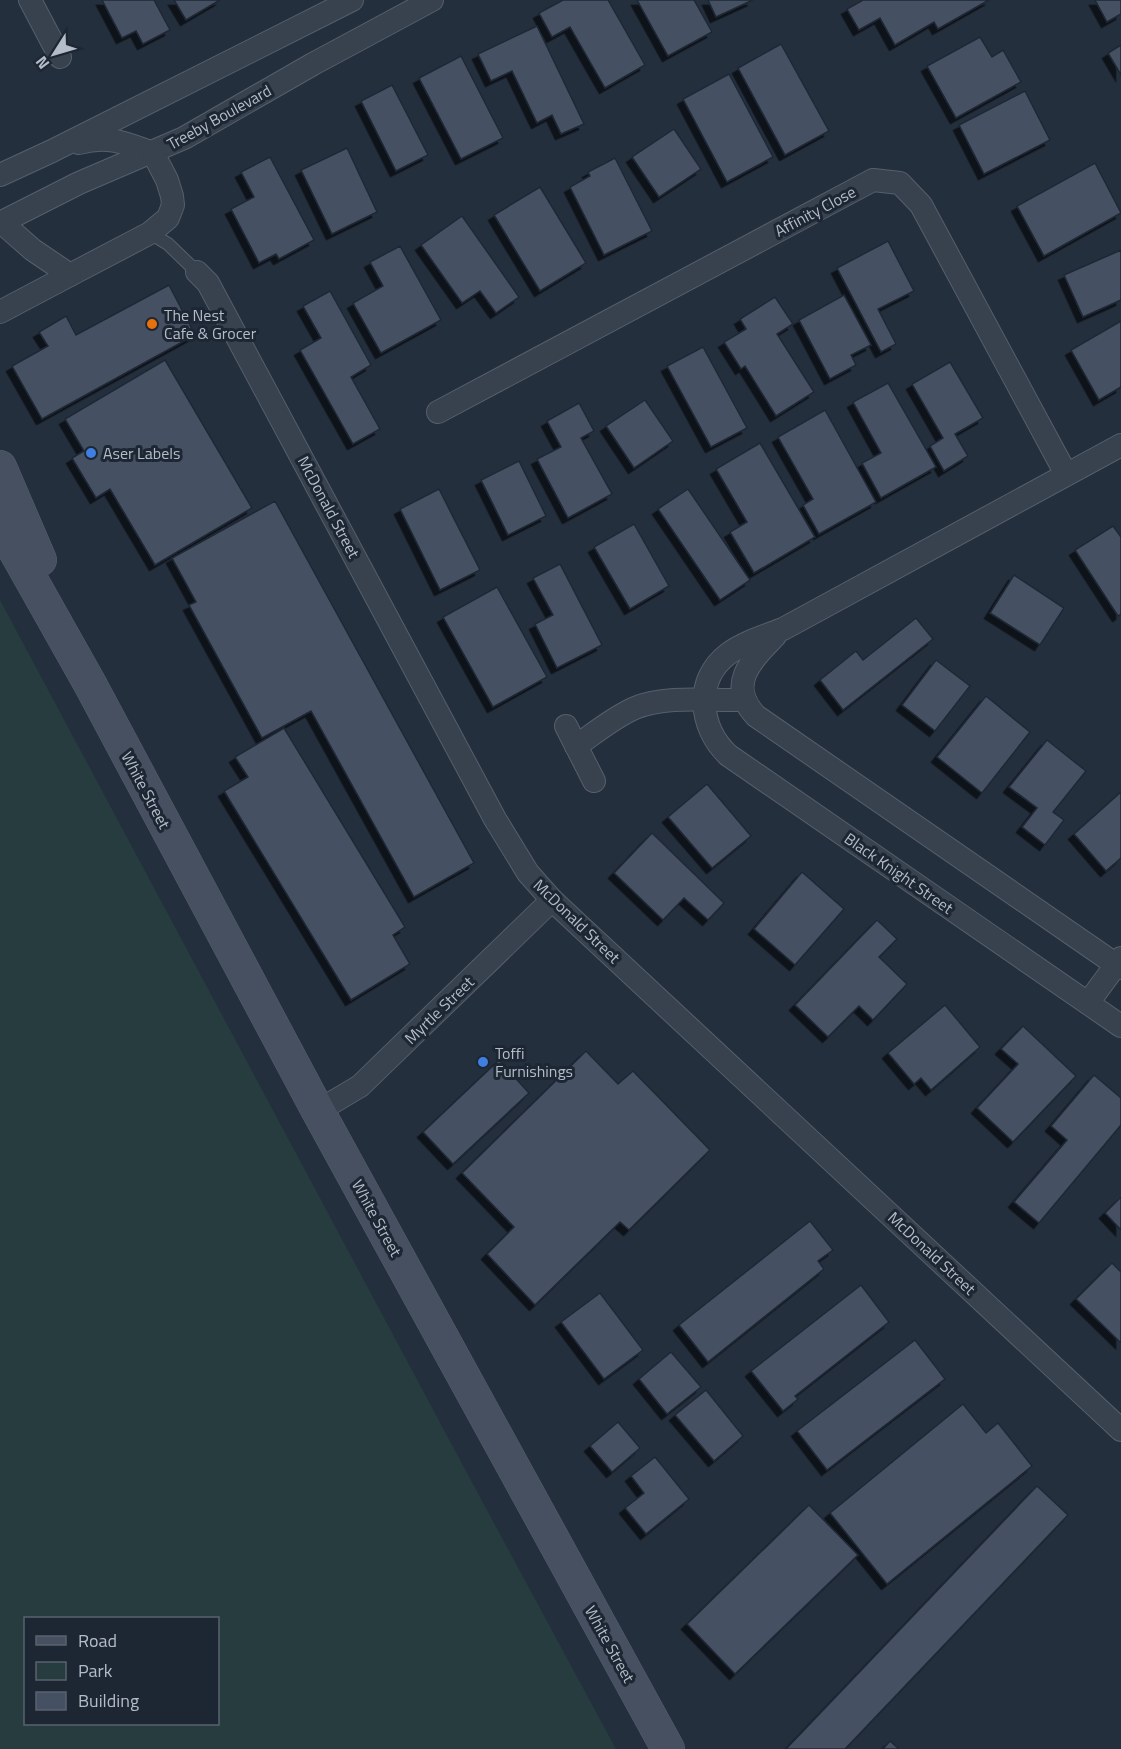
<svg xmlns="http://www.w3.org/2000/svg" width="1121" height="1749" font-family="'Titillium Web',sans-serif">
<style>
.green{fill:#263c3f;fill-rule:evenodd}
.building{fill:#455162;stroke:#1f2835;stroke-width:1.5;filter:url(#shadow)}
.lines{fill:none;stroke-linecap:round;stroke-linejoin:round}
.service-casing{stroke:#565f6c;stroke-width:14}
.minor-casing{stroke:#565f6c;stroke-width:24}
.secondary-casing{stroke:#565f6c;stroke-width:34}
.service{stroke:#38414e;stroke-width:12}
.minor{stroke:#38414e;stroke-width:22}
.secondary{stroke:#465061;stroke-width:33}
.food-dot{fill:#e8710a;stroke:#1d2633;stroke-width:2}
.shop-dot{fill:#3f7fe0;stroke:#1d2633;stroke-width:2}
.labels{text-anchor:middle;stroke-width:6;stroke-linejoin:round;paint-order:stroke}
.street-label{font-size:16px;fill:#b4bcc9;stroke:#1d2633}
.poi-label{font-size:16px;fill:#b4bcc9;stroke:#1d2633;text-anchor:start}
</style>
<defs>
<filter id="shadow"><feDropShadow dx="-5.5" dy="5.5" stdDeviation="0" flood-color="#0009"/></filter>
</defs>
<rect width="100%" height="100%" fill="#242f3e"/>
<!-- green -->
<path class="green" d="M0,600L467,1473L616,1749H0ZM26,1618H218V1724H26Z"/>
<!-- building -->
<g class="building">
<polygon points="102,0 154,0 170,30 143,44 136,31 122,38"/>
<polygon points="174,0 220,0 186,20"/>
<polygon points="563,0 608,0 645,65 605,88 570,27 552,37 539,13"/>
<polygon points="637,0 694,0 712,32 668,56"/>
<polygon points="708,0 753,0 716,17"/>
<polygon points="863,0 989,0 938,29 934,22 895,45 880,18 859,30 847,9"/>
<polygon points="1095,0 1121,0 1121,14 1107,22"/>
<polygon points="537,26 584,124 561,134 552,115 537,123 512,71 491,81 478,54"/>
<polygon points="980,37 992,57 1003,50 1021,82 956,118 927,66"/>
<polygon points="781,44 829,131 785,155 738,68"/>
<polygon points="1121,45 1121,75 1108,53"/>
<polygon points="461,56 503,138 461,159 419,78"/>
<polygon points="729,74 773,157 727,182 683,99"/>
<polygon points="392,85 428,155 396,171 361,101"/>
<polygon points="1025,91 1050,140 984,174 959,125"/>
<polygon points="674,129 701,169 659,197 632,157"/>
<polygon points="347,148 377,212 332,234 301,170"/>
<polygon points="270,157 314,240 279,259 276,254 259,263 231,209 254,197 241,172"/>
<polygon points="615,158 652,231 604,255 570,187 590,176 588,172"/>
<polygon points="1095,163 1121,213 1044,256 1017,206"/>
<polygon points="540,187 586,263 540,291 494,215"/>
<polygon points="462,216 519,297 496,313 480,291 462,303 421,245"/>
<polygon points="888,241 914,291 878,309 896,344 881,352 837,268"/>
<polygon points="400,246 441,320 381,353 353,303 383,286 370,262"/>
<polygon points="1121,250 1121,300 1083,317 1064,275"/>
<polygon points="169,285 195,335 42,419 12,366 48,346 39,332 66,316 76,335"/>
<polygon points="330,291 371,365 351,377 380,429 353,444 300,350 321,338 303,306"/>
<polygon points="844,295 871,345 851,355 856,365 830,379 799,320"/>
<polygon points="775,297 793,324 777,334 814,392 776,416 745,366 741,369 724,342 746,329 740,319"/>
<polygon points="1121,321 1121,387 1099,400 1071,350"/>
<polygon points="703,347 747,428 711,447 667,366"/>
<polygon points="165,360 252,508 155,565 110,489 96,498 72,458 84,451 65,419"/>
<polygon points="950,362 983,418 955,434 968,456 944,471 930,446 943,438 912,384"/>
<polygon points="888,383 936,467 881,498 862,463 881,453 853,402"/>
<polygon points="645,400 673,441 634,468 606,426"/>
<polygon points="579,403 594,431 581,438 612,494 568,518 537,459 561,447 547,421"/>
<polygon points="825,410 876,502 819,534 803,505 813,499 778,437"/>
<polygon points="760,443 815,537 754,573 730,532 747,522 716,469"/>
<polygon points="519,461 546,516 508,535 481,480"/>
<polygon points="439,489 480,570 440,590 400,509"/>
<polygon points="688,489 750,580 720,600 658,509"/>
<polygon points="275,501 474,863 414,897 311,711 262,738 189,605 196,602 172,558"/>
<polygon points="634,524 669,586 630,609 594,547"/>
<polygon points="1113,526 1121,537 1121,614 1118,616 1075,550"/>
<polygon points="560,564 602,645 557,668 535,624 553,615 533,578"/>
<polygon points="1014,575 1064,608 1040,645 990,613"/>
<polygon points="497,587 547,677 493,707 443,617"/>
<polygon points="916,618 933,639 843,710 820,680 856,651 863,660"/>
<polygon points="936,660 970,686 935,731 902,705"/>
<polygon points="986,696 1030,732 982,793 937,757"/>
<polygon points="284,728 405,927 393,935 410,964 351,1000 224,791 248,777 235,757"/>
<polygon points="1047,740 1086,771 1053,812 1064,820 1045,845 1022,827 1037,808 1009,787"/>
<polygon points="707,784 751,836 712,868 668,817"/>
<polygon points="1121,792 1121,858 1106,871 1074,834"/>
<polygon points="652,833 724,903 708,920 684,898 663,920 614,873"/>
<polygon points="802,872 844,909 795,965 754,929"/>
<polygon points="877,920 897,939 879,957 907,984 873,1020 859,1006 828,1037 795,1005"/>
<polygon points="945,1005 980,1047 931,1090 921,1078 914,1084 888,1053"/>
<polygon points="1023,1026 1076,1076 1013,1142 977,1108 1018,1064 1001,1049"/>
<polygon points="586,1051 618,1084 633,1071 710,1150 629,1230 620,1222 535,1305 487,1254 514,1227 462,1173"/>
<polygon points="499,1060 529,1093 453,1164 423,1132"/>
<polygon points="1094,1075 1121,1098 1121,1125 1039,1223 1014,1202 1067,1140 1051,1126"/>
<polygon points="1121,1197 1121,1230 1105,1213"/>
<polygon points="810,1221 833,1250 818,1261 824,1269 708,1362 679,1325"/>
<polygon points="1112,1263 1121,1272 1121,1343 1076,1299"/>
<polygon points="861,1285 889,1322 795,1396 798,1399 783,1411 751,1371"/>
<polygon points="600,1293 643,1350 604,1379 561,1322"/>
<polygon points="915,1340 945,1379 827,1470 797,1431"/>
<polygon points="671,1352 701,1387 667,1414 639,1379"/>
<polygon points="706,1390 743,1436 714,1461 675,1415"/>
<polygon points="963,1404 986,1433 998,1423 1032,1466 887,1584 830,1513"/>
<polygon points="618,1422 640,1448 612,1472 590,1446"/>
<polygon points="655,1457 689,1499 646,1534 625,1508 644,1493 631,1476"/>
<polygon points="1037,1486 1068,1515 845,1749 786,1749"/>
<polygon points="809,1505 858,1555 735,1674 687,1624"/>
<polygon points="890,1741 899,1749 883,1749"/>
</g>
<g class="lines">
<!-- service casing -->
<g class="service-casing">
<polyline id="service" points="150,233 168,244 197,272"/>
</g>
<!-- minor casing -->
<g class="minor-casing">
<g id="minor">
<polyline points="30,0 60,57"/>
<path d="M79,143C109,135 125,143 153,153"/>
<polyline points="0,175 52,151 352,0"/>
<polyline points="0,223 79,183 184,138 313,64 432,0"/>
<polyline points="0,223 1,222 33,250 70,275 150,233 168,218 173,205 172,196 167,180 153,153"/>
<polyline points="197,272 208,283 495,819 528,873 552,900 1121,1430"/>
<polyline points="0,312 70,275"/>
<polyline points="438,412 873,180 900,183 921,205 1066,474"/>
<path d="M1121,445L783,629C765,636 744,642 728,654C694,680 699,727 728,755L1121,1026"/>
<path d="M775,636C752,660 726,684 756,716L1121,968"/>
<polyline points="566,726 594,781"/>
<path d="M576,746C595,733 614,717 635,708C667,695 710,701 745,700"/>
<polyline points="1088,1003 1121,958"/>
<polyline points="318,1111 360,1086 552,900"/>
</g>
</g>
<!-- secondary casing -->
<g class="secondary-casing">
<g id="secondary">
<polyline points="0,467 40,560"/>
<polyline points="0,524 90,684 318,1111 668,1749"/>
</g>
</g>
<!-- service -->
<use href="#service" class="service"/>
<!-- minor -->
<use href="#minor" class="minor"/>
<!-- secondary -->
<use href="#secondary" class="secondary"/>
</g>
<!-- markers -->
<circle class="food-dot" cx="152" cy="324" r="6"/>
<g class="shop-dot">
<circle cx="91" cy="453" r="6"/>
<circle cx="483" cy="1062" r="6"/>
</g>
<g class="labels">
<!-- street labels -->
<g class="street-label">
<text transform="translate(219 117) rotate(-29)" y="6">Treeby Boulevard</text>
<text transform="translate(815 211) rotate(-28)" y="6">Affinity Close</text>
<text transform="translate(329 507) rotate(62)" y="6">McDonald Street</text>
<text transform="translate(146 790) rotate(62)" y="6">White Street</text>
<text transform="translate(899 873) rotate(35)" y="6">Black Knight Street</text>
<text transform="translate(577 921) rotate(44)" y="6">McDonald Street</text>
<text transform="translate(439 1010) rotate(-44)" y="6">Myrtle Street</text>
<text transform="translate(377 1218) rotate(61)" y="6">White Street</text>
<text transform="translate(932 1253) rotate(43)" y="6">McDonald Street</text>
<text transform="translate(610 1644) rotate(61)" y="6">White Street</text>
</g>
<!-- poi labels -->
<g class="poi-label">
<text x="164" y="321">The Nest<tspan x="164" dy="18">Cafe &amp; Grocer</tspan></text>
<text x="103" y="459">Aser Labels</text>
<text x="495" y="1059">Toffi<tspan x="495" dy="18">Furnishings</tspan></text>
</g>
</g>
<!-- legend -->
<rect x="24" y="1617" width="195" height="108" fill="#1d2633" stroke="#59626f" stroke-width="1.5"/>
<rect x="36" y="1636" width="30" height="9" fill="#465061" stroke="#59626f" stroke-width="1.5"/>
<text x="78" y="1647" font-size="18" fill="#b4bcc9">Road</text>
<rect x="36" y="1662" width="30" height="18" fill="#263c3f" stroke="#59626f" stroke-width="1.5"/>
<text x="78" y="1677" font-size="18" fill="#b4bcc9">Park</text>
<rect x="36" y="1692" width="30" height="18" fill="#455162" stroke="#59626f" stroke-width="1.5"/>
<text x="78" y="1707" font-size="18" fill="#b4bcc9">Building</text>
<!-- north arrow -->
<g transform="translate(54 54) rotate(233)" stroke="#1d2633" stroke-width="4.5" paint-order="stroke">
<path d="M0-4.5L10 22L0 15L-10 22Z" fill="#b4bcc9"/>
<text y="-9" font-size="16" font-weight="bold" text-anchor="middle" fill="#b4bcc9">N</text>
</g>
</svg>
